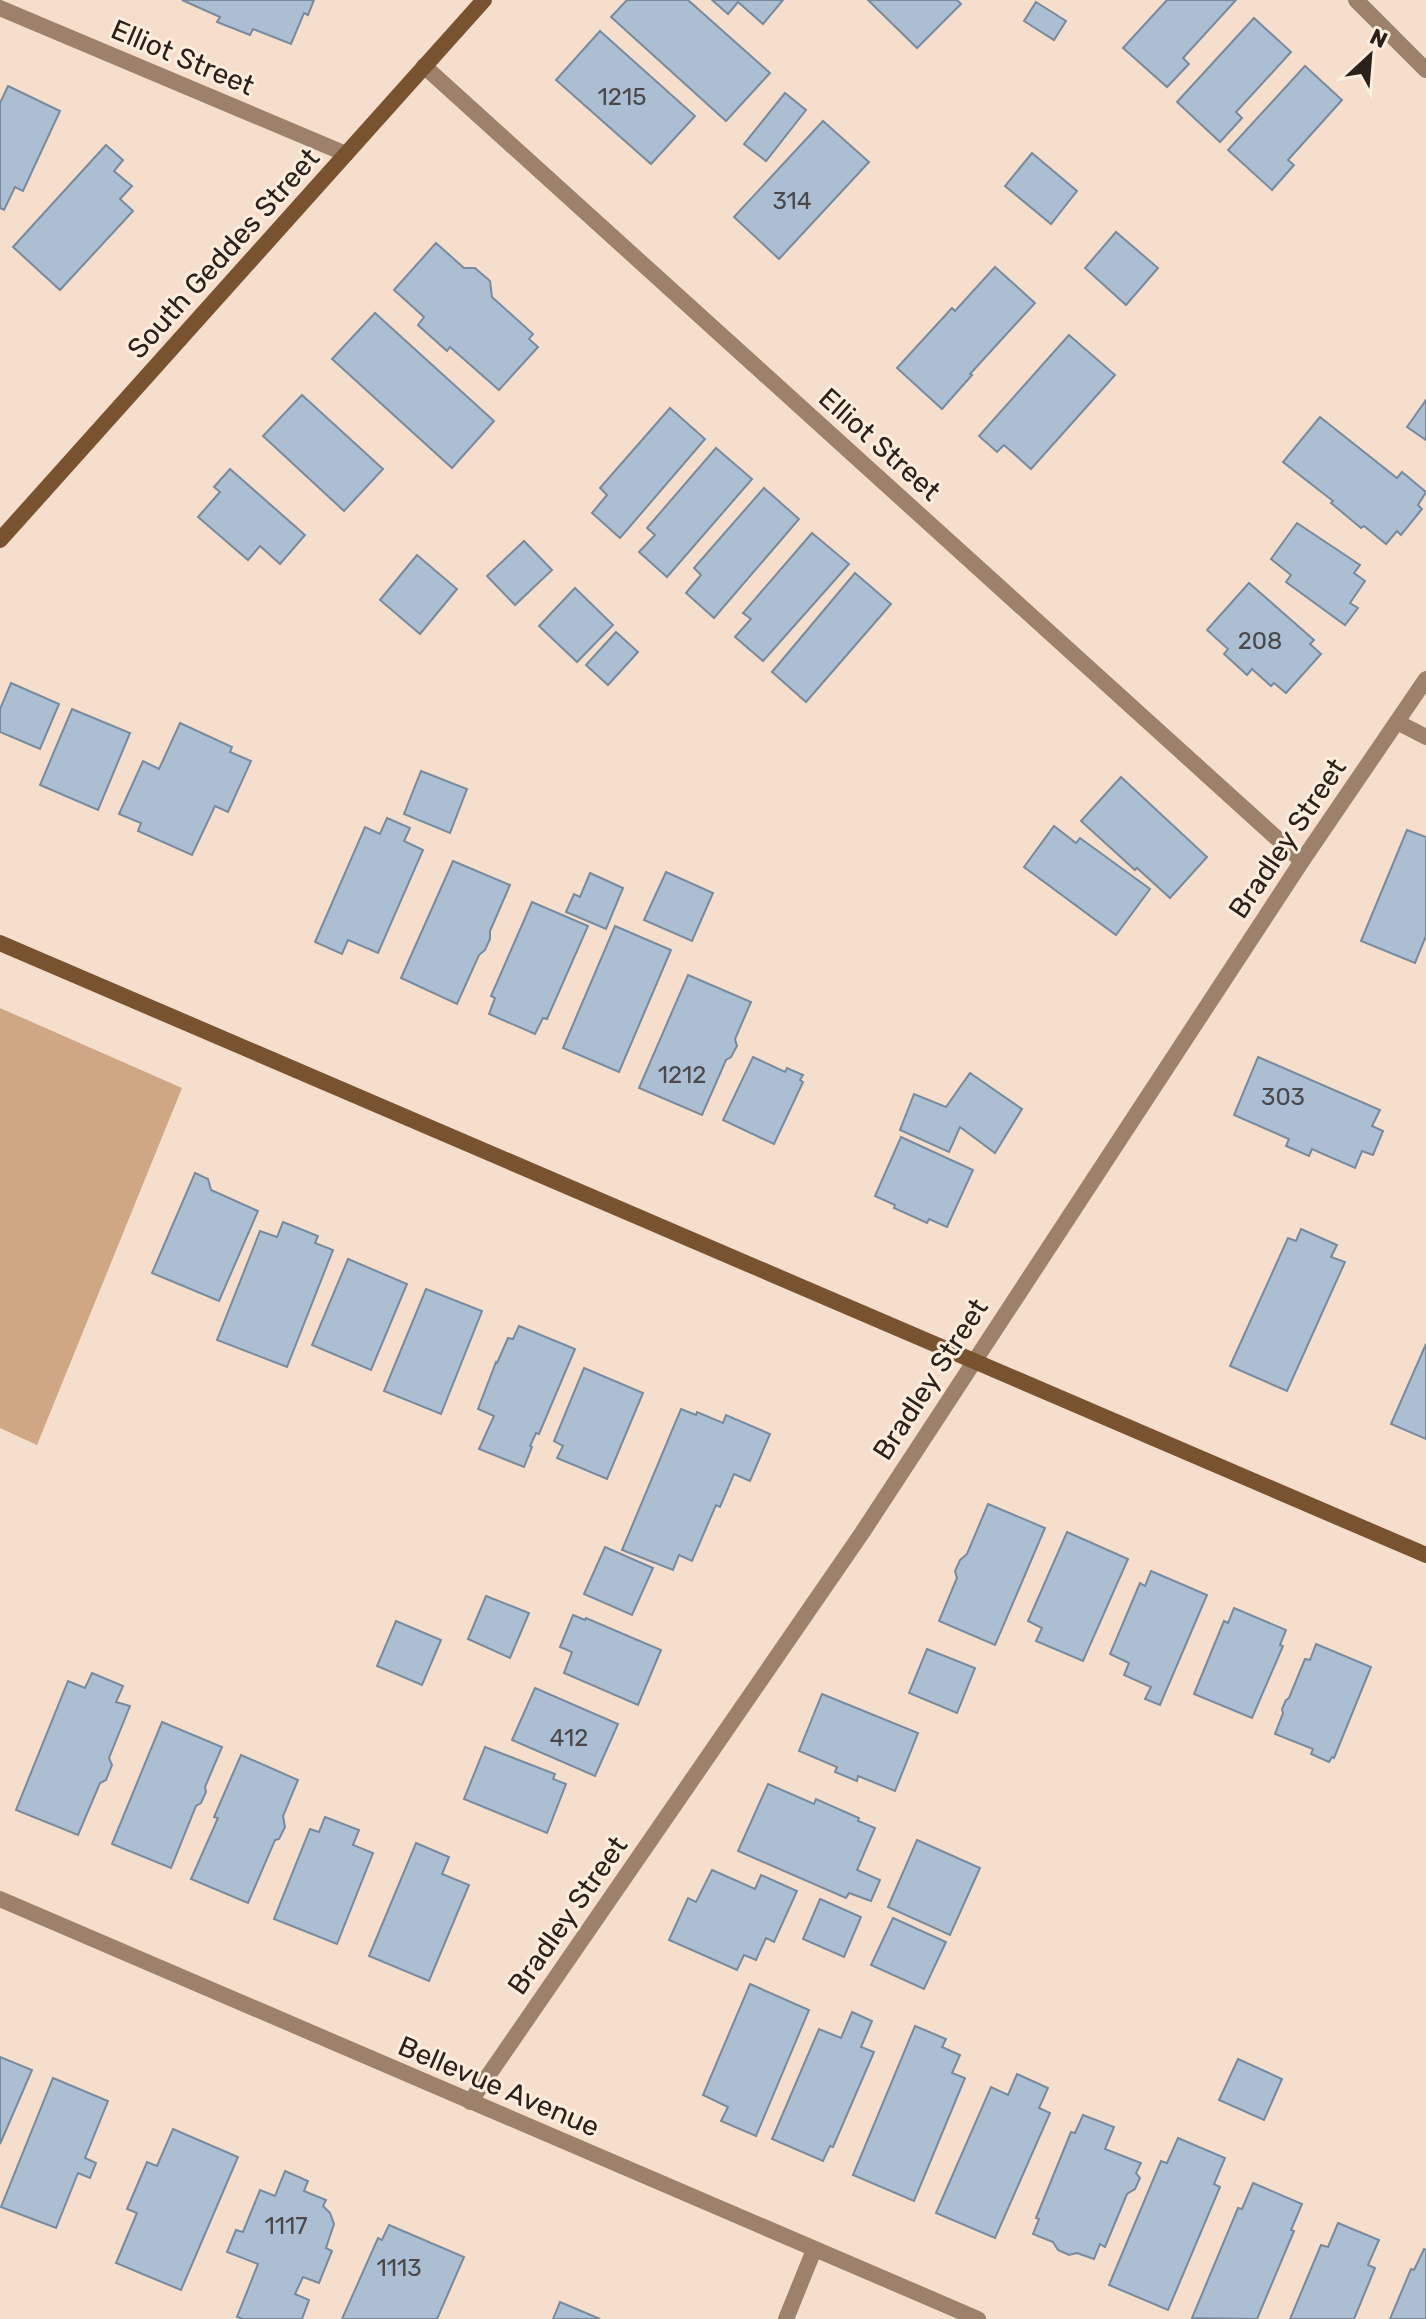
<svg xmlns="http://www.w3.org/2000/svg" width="1426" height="2319" font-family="Rubik,sans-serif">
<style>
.green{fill:#d0a784}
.building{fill:#abbed2;stroke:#788a9d;stroke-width:2}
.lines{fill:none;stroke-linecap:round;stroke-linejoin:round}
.street{stroke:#9d816a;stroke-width:16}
.secondary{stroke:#795330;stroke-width:16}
.labels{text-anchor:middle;stroke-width:6;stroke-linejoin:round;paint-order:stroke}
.number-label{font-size:24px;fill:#4a4848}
.street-label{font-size:28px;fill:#29211a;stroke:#ffeddd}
</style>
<rect width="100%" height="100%" fill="#f5dfcc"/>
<!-- green -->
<polygon class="green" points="0,1008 182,1088 37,1445 0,1428"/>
<!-- building -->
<g class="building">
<polygon points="182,0 314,0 308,15 304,13 291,44 253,29 250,35 217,22 220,17"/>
<polygon points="627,0 688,0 770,73 726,121 611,17"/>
<polygon points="712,0 783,0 763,24 738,2 728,14"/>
<polygon points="868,0 957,0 961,4 917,48"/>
<polygon points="1167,0 1236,0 1183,58 1189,64 1167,87 1123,48"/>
<polygon points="1036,2 1066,21 1054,40 1024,21"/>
<polygon points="1254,18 1291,52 1236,112 1242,118 1220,142 1177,102"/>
<polygon points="600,31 695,116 651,164 556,80"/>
<polygon points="1305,66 1342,100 1288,160 1294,165 1272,190 1228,150"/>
<polygon points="8,86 60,111 23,191 15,187 4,210 0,208 0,103"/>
<polygon points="785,93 806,110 766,161 744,144"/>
<polygon points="823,121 869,162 779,259 734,217"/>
<polygon points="106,145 123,160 114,171 132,186 120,199 133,211 60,290 13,247"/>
<polygon points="1032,153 1077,191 1051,224 1005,186"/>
<polygon points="1116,232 1158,268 1126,305 1085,268"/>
<polygon points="436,243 464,268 475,268 490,281 492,297 533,334 529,339 538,347 499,390 450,347 447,351 418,325 424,317 394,290"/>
<polygon points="995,267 1035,303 970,374 972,375 942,409 897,368 952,308 955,311"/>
<polygon points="375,313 494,421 452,468 332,359"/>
<polygon points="1069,335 1115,375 1031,469 1004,445 997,452 979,436"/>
<polygon points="302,395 383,469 344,511 263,436"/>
<polygon points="1426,400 1426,440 1407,427"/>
<polygon points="670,408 705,439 620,538 592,513 607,495 600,488"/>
<polygon points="1320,417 1397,478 1402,472 1426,492 1418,505 1422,509 1401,535 1397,531 1386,544 1364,526 1361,528 1331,503 1333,501 1283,462"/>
<polygon points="716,448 752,479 667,577 639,552 655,535 647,528"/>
<polygon points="230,469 305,535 280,564 260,546 248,560 198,517 220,492 214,487"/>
<polygon points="764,488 799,519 714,618 686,593 701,575 694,568"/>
<polygon points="1297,523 1360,565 1354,573 1365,581 1350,603 1358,608 1345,625 1286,582 1291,575 1271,559"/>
<polygon points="812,533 849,564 763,661 735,637 751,619 743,613"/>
<polygon points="524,541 552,570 515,605 487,576"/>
<polygon points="417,555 457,589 420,634 380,600"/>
<polygon points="855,573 891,604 806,702 772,672"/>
<polygon points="1249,583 1314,640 1310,644 1321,654 1286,693 1274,683 1271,686 1252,669 1247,675 1224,654 1228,649 1207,630"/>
<polygon points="575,588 613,625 577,662 539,626"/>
<polygon points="616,632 638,652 608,685 586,665"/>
<polygon points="11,683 59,704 40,749 0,732 0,709"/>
<polygon points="72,709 130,733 98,810 40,785"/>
<polygon points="180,723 232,747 230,752 251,761 228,812 215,806 192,855 138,831 141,823 119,814 143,761 159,769"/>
<polygon points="421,771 467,789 450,833 404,814"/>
<polygon points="1121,777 1207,857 1170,898 1137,868 1135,870 1081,821"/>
<polygon points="387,818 410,828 404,841 423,850 378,953 348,940 342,954 315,942 365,827 380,834"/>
<polygon points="1054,826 1076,843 1080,838 1150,889 1116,935 1024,867"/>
<polygon points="1407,830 1426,837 1426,936 1415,963 1361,941"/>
<polygon points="453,861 510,885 490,931 490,939 485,950 479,955 457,1004 401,978"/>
<polygon points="666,872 713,893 692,941 644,920"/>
<polygon points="590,873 623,888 606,929 566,912 574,894 580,897"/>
<polygon points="532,902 588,926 547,1019 543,1018 535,1034 489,1014 495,998 491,996"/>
<polygon points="615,926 671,950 619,1072 563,1048"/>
<polygon points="688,975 751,1002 735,1039 737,1046 731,1057 726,1060 702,1115 639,1088"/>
<polygon points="753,1057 785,1072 787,1068 803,1075 800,1080 803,1082 774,1144 723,1120"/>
<polygon points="1258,1057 1380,1110 1372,1126 1383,1131 1373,1155 1362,1151 1355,1168 1312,1149 1309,1156 1286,1146 1289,1139 1234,1115"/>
<polygon points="970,1073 1022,1109 995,1153 960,1127 949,1152 900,1130 914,1094 946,1107"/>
<polygon points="901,1137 973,1170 947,1227 929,1219 927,1223 894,1208 895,1205 875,1196"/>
<polygon points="195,1173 208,1179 211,1190 258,1211 219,1301 152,1273"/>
<polygon points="283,1222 318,1236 315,1243 333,1250 287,1367 217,1340 260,1231 277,1237"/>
<polygon points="1301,1229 1337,1245 1331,1257 1345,1262 1287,1391 1230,1366 1288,1238 1296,1241"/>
<polygon points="348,1259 407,1284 371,1370 312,1345"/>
<polygon points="426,1289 482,1311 441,1414 384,1391"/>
<polygon points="519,1326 575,1349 539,1434 536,1433 530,1446 532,1447 524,1467 479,1449 494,1416 478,1409 496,1362 497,1363 508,1338 513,1339"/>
<polygon points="1426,1344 1426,1439 1391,1424"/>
<polygon points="584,1368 643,1393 607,1479 557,1458 563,1446 554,1441"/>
<polygon points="681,1409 696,1415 697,1412 723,1423 726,1415 770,1434 750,1481 734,1474 720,1507 716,1505 692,1561 679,1555 673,1570 622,1550"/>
<polygon points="988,1504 1045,1528 995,1645 939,1621 957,1578 955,1571 960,1560 967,1554"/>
<polygon points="1067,1532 1128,1559 1083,1661 1036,1641 1042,1628 1028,1621"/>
<polygon points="605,1547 653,1568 632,1615 584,1594"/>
<polygon points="1151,1571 1207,1595 1160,1705 1145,1699 1151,1687 1124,1675 1129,1663 1110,1654 1140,1583 1145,1586"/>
<polygon points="486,1596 529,1613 510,1658 468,1639"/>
<polygon points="1234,1608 1286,1630 1280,1645 1283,1646 1252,1718 1194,1694 1224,1621 1228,1623"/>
<polygon points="573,1615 585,1620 586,1618 661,1650 638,1705 564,1673 572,1652 560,1647"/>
<polygon points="396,1621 441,1640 422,1685 377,1666"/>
<polygon points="1316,1644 1371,1667 1334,1758 1332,1757 1329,1762 1311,1754 1313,1749 1275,1734 1283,1713 1282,1709 1286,1700 1289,1698 1305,1659 1310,1660"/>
<polygon points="927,1649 975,1668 957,1713 909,1693"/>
<polygon points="92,1673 123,1686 116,1702 130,1706 109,1758 112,1765 106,1780 100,1783 78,1835 16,1810 68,1681 85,1688"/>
<polygon points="535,1688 618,1724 595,1776 512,1740"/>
<polygon points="822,1694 918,1733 895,1791 858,1776 857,1781 835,1772 837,1767 799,1751"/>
<polygon points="162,1722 222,1747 205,1787 206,1792 201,1803 196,1806 171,1868 112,1844"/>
<polygon points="485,1747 555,1774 553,1779 566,1784 547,1833 464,1799"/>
<polygon points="241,1755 298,1780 283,1816 285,1827 279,1839 275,1840 248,1903 191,1879 218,1818 214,1817"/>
<polygon points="768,1784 814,1804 816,1799 859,1818 858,1821 875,1828 857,1870 880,1880 871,1901 849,1893 846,1898 738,1851"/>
<polygon points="325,1817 359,1830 353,1845 373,1853 337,1944 274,1919 310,1829 319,1832"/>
<polygon points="917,1840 980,1868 950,1935 888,1907"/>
<polygon points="416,1843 449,1857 442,1874 469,1885 429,1981 369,1956"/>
<polygon points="712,1870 755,1889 761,1875 797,1891 774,1942 766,1938 756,1960 744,1955 737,1970 669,1940 688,1898 696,1902"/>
<polygon points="820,1899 861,1917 844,1957 803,1939"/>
<polygon points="893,1918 946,1942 924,1989 871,1965"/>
<polygon points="750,1984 809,2010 756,2136 721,2121 728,2107 703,2095"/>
<polygon points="852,2012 872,2021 861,2047 874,2052 833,2147 830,2146 823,2161 772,2139 819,2029 841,2038"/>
<polygon points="915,2026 946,2039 942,2047 960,2055 952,2073 965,2078 914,2201 853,2175"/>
<polygon points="0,2057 32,2070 0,2144"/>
<polygon points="1238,2059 1282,2079 1264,2120 1219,2100"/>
<polygon points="1017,2074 1048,2088 1039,2108 1050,2113 995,2238 936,2213 991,2087 1008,2095"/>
<polygon points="53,2078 108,2101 85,2158 96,2163 90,2178 78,2173 56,2228 1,2207"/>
<polygon points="1083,2115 1114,2127 1105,2149 1141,2163 1136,2173 1140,2178 1135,2189 1127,2194 1105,2247 1100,2244 1094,2259 1077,2253 1069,2255 1058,2250 1053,2242 1033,2234 1039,2219 1036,2218 1071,2132 1075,2133"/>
<polygon points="173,2129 238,2157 181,2290 116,2263 137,2213 127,2209 147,2162 157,2166"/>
<polygon points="1178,2138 1225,2158 1214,2184 1220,2187 1168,2310 1109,2285 1161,2161 1167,2163"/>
<polygon points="285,2171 308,2181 304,2191 326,2200 323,2206 330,2213 334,2224 326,2248 332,2251 319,2283 303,2277 295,2294 309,2300 302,2319 243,2319 237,2317 258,2264 227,2252 236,2230 243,2232 260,2190 275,2196"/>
<polygon points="1253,2183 1302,2204 1291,2230 1294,2231 1257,2319 1192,2318 1238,2208 1242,2209"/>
<polygon points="1338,2223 1379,2240 1368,2265 1375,2268 1354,2319 1290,2319 1321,2245 1328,2247"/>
<polygon points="389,2225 464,2257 437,2319 342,2319 378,2238 382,2240"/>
<polygon points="1424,2249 1426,2250 1426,2319 1390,2319 1411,2269 1414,2270"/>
<polygon points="560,2302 600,2319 553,2319"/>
</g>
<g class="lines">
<!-- street -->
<g class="street">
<polyline points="1356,0 1426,70"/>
<polyline points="0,8 346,154"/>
<polyline points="424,66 1302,861"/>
<polyline points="1397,722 1426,737"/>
<polyline points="0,1899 978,2319"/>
<polyline points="470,2102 862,1533 1302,861 1426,679"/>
<polyline points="786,2319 814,2250"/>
</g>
<!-- secondary -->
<g class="secondary">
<polyline points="0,540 484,0"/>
<polyline points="0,943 1426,1555"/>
</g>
</g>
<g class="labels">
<!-- number labels -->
<g class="number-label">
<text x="622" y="105">1215</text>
<text x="792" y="209">314</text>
<text x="1260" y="649">208</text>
<text x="682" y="1083">1212</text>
<text x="1283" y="1105">303</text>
<text x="569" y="1746">412</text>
<text x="286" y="2234">1117</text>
<text x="399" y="2276">1113</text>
</g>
<!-- street labels -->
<g class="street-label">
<text transform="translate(183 57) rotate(23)" y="10">Elliot Street</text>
<text transform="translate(223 253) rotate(-48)" y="10">South Geddes Street</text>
<text transform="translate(880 444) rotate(42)" y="10">Elliot Street</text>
<text transform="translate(1287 838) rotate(-56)" y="10">Bradley Street</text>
<text transform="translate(930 1379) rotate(-57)" y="10">Bradley Street</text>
<text transform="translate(567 1915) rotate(-55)" y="10">Bradley Street</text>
<text transform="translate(499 2086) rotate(23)" y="10">Bellevue Avenue</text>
</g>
</g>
<!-- north arrow -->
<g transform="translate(1370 56) rotate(26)" stroke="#ffeddd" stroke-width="6" paint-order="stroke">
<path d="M0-6L14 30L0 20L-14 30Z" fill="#29211a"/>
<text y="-12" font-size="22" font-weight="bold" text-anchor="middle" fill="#29211a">N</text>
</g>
</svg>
